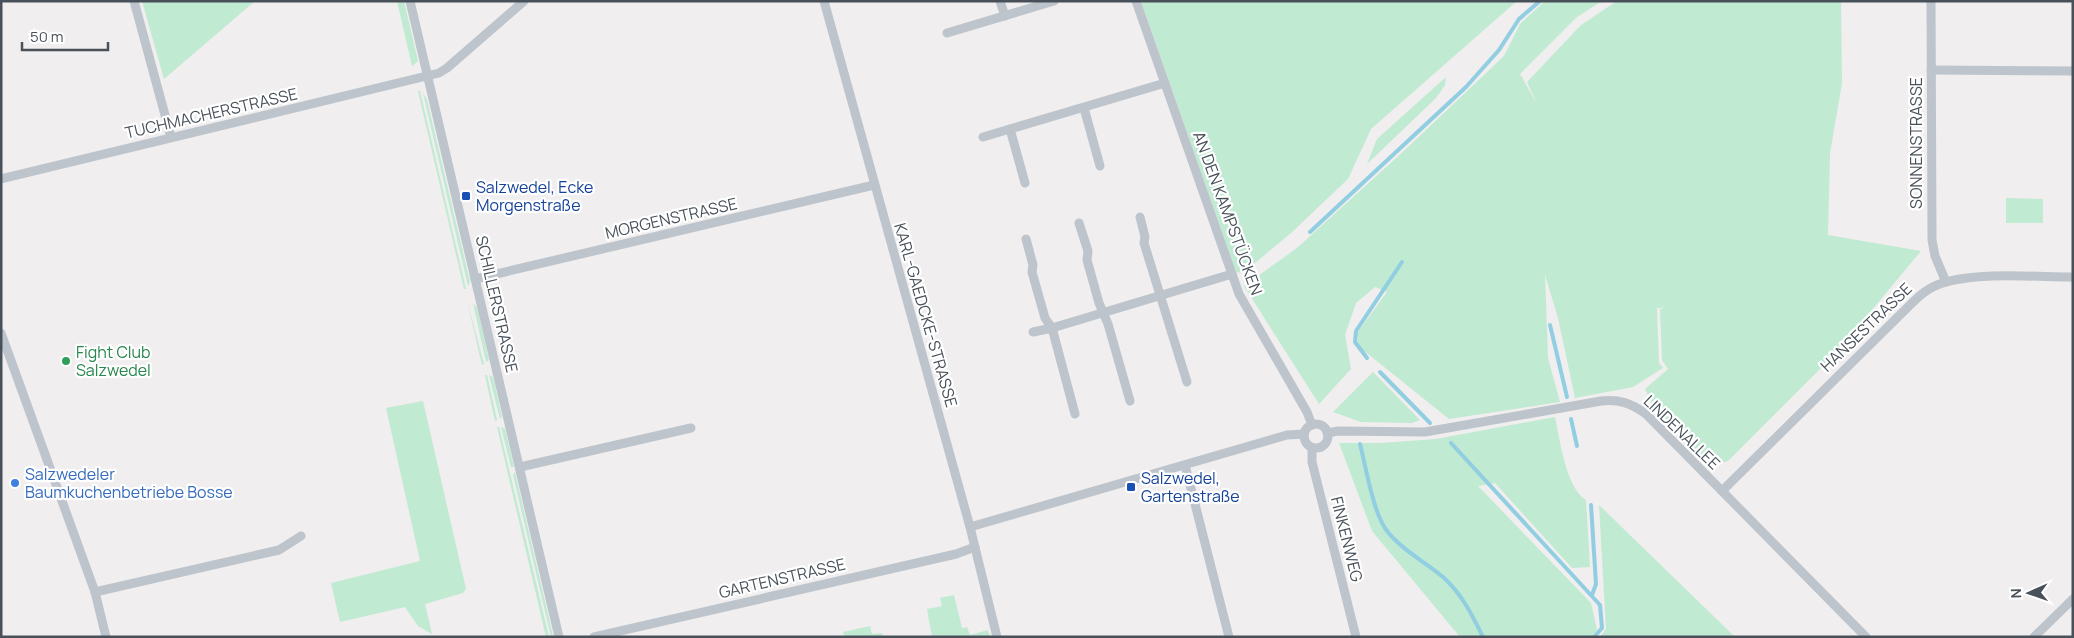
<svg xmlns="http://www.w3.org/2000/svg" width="2074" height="638" font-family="Manrope,sans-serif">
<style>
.green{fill:#c0ead2}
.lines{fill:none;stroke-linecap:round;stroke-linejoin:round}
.stream{stroke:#91cee2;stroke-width:4}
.street{stroke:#bdc4cb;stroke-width:9}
.transit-dot{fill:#1a4fb4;stroke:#fff;stroke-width:2}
.leisure-dot{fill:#2e9e5b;stroke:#fff;stroke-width:2}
.shop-dot{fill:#3f7fe0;stroke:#fff;stroke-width:2}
.labels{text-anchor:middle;stroke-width:4.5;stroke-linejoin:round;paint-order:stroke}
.street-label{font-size:16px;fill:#485059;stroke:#fff}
.transit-label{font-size:16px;fill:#164399;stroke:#fff;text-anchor:start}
.leisure-label{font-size:16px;fill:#27864d;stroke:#fff;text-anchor:start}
.shop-label{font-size:16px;fill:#366cbe;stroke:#fff;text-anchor:start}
</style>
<rect width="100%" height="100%" fill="#f0eeee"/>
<!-- green -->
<g class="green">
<polygon points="142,1 255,1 164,79"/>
<polygon points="397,1 404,1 418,61 412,66"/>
<polygon points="1141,1 1517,1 1371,129 1348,179 1291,233 1243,273 1236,272"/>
<polygon points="1545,1 1602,1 1577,17 1520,74 1537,104 1527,82 1581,25 1617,1 1841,1 1842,83 1830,153 1828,235 1921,251 1836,353 1728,461 1719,463 1714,456 1702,456 1653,406 1645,389 1668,369 1662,360 1660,309 1666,307 1653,309 1657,309 1659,363 1663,368 1633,387 1575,398 1558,318 1545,275 1548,358 1560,402 1449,419 1358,346 1357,333 1387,292 1375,287 1356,303 1345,335 1351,369 1319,404 1244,286 1297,248 1405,150 1504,56 1520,24"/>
<polygon points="1446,77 1445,85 1436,98 1367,164 1377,139"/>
<polygon points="418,91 420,91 466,289 464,289"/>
<polygon points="423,93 427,100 470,282 468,286"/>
<polygon points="2006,198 2043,199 2043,223 2006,223"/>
<polygon points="467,301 484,364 482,365"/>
<polygon points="473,303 477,308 489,360 486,362"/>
<polygon points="1373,372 1420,420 1412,423 1361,422 1333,412"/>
<polygon points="485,375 487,375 497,420 495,421"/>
<polygon points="489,375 493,377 502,417 500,419"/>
<polygon points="423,401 466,589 463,593 425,604 432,634 418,626 405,607 340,622 331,583 420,561 386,408"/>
<path d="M1555,417C1560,440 1566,488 1586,500L1590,567L1572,568L1495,483L1478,486L1591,603L1597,630L1591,637H1460L1372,531L1339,443H1381L1436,439Z"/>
<polygon points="497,427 499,427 549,637 546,637"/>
<polygon points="501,427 505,429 514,467 511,467"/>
<polygon points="515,472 553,636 553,637 551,637 513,475"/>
<polygon points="1599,505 1735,637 1600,637 1606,629"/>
<polygon points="954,595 962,628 967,627 970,635 988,630 990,637 932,637 927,609 942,606 940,598"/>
<polygon points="870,626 872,634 882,633 883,637 845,637 843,632"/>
</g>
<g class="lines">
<!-- stream -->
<g class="stream">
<polyline points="1310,232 1466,87 1499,50 1519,19 1540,1"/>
<polyline points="1550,325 1567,397"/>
<polyline points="1367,358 1355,342 1356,331 1402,262"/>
<polyline points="1380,372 1430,423"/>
<polyline points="1571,419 1577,446"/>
<polyline points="1451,443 1600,605 1602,628 1594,637"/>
<path d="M1360,444C1366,467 1373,513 1387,531C1402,550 1425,562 1443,577C1462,594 1472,615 1483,637"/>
<polyline points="1591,505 1596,584 1592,595"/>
</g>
<!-- street -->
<g class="street">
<polyline points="134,1 171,137"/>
<polyline points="410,1 559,637"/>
<polyline points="824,1 970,527 997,637"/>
<polyline points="1000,1 1005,16"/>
<polyline points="1136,1 1239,294 1307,412 1312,425"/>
<polyline points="1931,1 1932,240 1935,256 1946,282"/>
<polyline points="947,33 1054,1"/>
<polyline points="1931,70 2073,71"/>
<polyline points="1084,108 1100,166"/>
<polyline points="1010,129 1025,183"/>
<polyline points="983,137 1165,83"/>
<polyline points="1,179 439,73 447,68 524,1"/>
<polyline points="1140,217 1145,237 1144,243 1187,382"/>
<polyline points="1079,223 1088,251 1087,260 1099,303 1108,324 1130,401"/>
<polyline points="1026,239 1033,265 1032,272 1045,318 1052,328 1075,414"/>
<polyline points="475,279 874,185"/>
<polyline points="1033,332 1052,328 1232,274"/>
<polyline points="1,333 95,592 106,637"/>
<circle cx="1316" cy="436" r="12"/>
<path d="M1327,433L1338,431L1425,432L1601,401C1619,399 1631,403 1646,414L1866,637"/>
<polyline points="1312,448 1312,462 1356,637"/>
<polyline points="1185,465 1229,637"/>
<polyline points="520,467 691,428"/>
<path d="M1722,491L1912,303C1920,295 1927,289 1937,285C1972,271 2034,277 2073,277"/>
<polyline points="970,527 1287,435 1304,434"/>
<polyline points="95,592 279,550 301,536"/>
<polyline points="594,637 956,554 975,547"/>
<polyline points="2034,637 2073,599"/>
</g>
</g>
<!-- markers -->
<g class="transit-dot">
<rect x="461" y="191" width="10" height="10" rx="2.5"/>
<rect x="1126" y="482" width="10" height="10" rx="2.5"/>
</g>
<circle class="leisure-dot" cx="66" cy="361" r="5"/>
<circle class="shop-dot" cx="15" cy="483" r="5"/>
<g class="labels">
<!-- street labels -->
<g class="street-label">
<text transform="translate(211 113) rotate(-13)" y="6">TUCHMACHERSTRASSE</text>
<text transform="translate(1916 143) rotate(-90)" y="6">SONNENSTRASSE</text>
<text transform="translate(1228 213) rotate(70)" y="6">AN DEN KAMPSTÜCKEN</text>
<text transform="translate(671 218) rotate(-13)" y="6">MORGENSTRASSE</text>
<text transform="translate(497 304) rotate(77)" y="6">SCHILLERSTRASSE</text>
<text transform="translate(926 315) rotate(74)" y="6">KARL-GAEDCKE-STRASSE</text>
<text transform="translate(1866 327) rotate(-44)" y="6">HANSESTRASSE</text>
<text transform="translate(1682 432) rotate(44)" y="6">LINDENALLEE</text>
<text transform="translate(1347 539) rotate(76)" y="6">FINKENWEG</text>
<text transform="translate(782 578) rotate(-13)" y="6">GARTENSTRASSE</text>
</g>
<!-- transit labels -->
<g class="transit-label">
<text x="476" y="193">Salzwedel, Ecke<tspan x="476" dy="18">Morgenstraße</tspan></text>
<text x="1141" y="484">Salzwedel,<tspan x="1141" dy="18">Gartenstraße</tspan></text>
</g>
<!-- leisure labels -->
<g class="leisure-label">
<text x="76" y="358">Fight Club<tspan x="76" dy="18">Salzwedel</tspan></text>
</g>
<!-- shop labels -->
<g class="shop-label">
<text x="25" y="480">Salzwedeler<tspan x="25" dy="18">Baumkuchenbetriebe Bosse</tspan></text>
</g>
</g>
<!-- border -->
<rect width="2074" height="638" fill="none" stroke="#485059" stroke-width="5"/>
<!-- north arrow -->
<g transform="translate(2029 593) rotate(268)" stroke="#ffffff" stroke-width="4" paint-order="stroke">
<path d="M0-4L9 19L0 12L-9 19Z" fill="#485059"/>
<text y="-8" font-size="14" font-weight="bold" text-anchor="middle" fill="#485059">N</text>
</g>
<!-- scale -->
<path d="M22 42v8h86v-8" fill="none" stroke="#485059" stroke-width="2.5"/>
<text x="30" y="42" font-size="15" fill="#485059" stroke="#ffffff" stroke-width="4" paint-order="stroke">50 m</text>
</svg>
